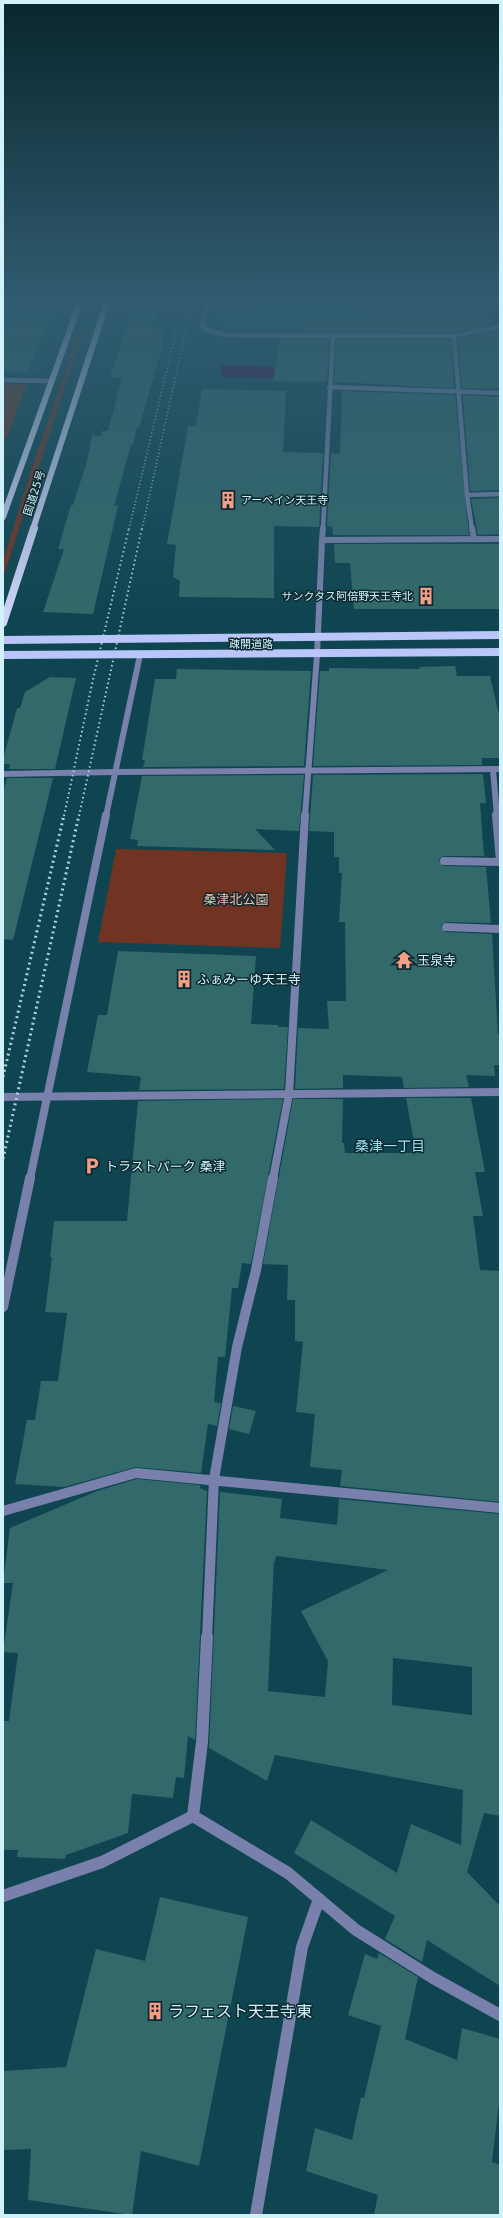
<svg xmlns="http://www.w3.org/2000/svg" width="503" height="2218" font-family="'DejaVu Sans','Noto Sans JP',sans-serif">
<style>
.built{fill:#115360}
.green{fill:#713423}
.water{fill:#420038}
.building{fill:#32696a;fill-rule:evenodd}
.lines{fill:none;stroke-linecap:round;stroke-linejoin:round}
.minor-far4{stroke:#7880ab;stroke-width:4.5}
.minor-far3{stroke:#7880ab;stroke-width:6}
.minor-far2{stroke:#7880ab;stroke-width:8}
.minor-far1{stroke:#7880ab;stroke-width:10}
.minor{stroke:#7880ab;stroke-width:12}
.tertiary-far1{stroke:#7880ab;stroke-width:4.5}
.tertiary{stroke:#7880ab;stroke-width:6}
.primary{stroke:#bac5f9;stroke-width:8}
.trunk-far1{stroke:#ccd4f8;stroke-width:6}
.trunk{stroke:#ccd4f8;stroke-width:8}
.rail-far2{stroke:#add1db;stroke-width:1.5;stroke-dasharray:1 2.5;stroke-linecap:butt}
.rail-far1{stroke:#add1db;stroke-width:2;stroke-dasharray:1.5 3;stroke-linecap:butt}
.rail{stroke:#add1db;stroke-width:3;stroke-dasharray:2 3.5;stroke-linecap:butt}
.labels{text-anchor:middle;stroke-width:3;stroke-linejoin:round;paint-order:stroke}
.far-street-label{font-size:11px;fill:#d2f2fb;stroke:#0d2930}
.far-poi-label{font-size:11px;fill:#d2f2fb;stroke:#0d2930;text-anchor:start}
.park-label{font-size:13px;fill:#f4bbab;stroke:#0d2930}
.poi-label{font-size:13px;fill:#d2f2fb;stroke:#0d2930;text-anchor:start}
.neighbourhood-label{font-size:14px;fill:#9de0f1;stroke:#0d2930}
.near-poi-label{font-size:16px;fill:#d2f2fb;stroke:#0d2930;text-anchor:start}
</style>
<rect width="100%" height="100%" fill="#0f4551"/>
<!-- built -->
<g class="built">
<polygon points="3,302 60,302 36,372 30,375 3,374"/>
<polygon points="216,302 389,302 407,332 231,329 212,322"/>
</g>
<!-- green -->
<g class="green">
<polygon points="84,327 3,578 3,561 28,480 77,337"/>
<polygon points="3,384 27,385 3,446"/>
<polygon points="116,849 287,853 280,948 98,942"/>
</g>
<!-- water -->
<polygon class="water" points="222,365 284,367 283,378 221,377"/>
<!-- building -->
<g class="building">
<polygon points="17,302 49,302 45,310 51,310 28,371 3,371 3,335"/>
<polygon points="135,302 158,302 152,329 164,329 161,343 163,343 139,428 137,427 133,445 131,445 114,506 118,506 93,614 43,612 64,549 58,549 71,505 73,505 87,461 92,435 101,436 102,431 108,431 122,378 110,377"/>
<polygon points="357,302 477,302 493,324 454,332 309,332 305,321 365,318"/>
<polygon points="498,330 500,333 500,389 462,388 458,339"/>
<polygon points="280,339 329,339 327,382 273,381"/>
<polygon points="337,339 451,340 454,388 334,382"/>
<polygon points="202,389 286,391 283,452 323,453 319,527 274,526 274,598 179,597 180,581 173,577 176,545 167,544 188,426 196,426"/>
<polygon points="342,391 455,395 469,535 333,535 332,527 327,526 331,453 340,454"/>
<polygon points="463,395 500,397 500,490 470,491"/>
<polygon points="500,498 500,534 478,535 471,499"/>
<polygon points="334,544 500,544 500,609 354,609 350,563 335,563"/>
<polygon points="455,666 457,676 490,676 500,719 500,758 482,758 482,765 313,766 320,671 329,671 329,668 420,669 419,667"/>
<polygon points="177,669 311,671 304,766 143,767 145,760 142,760 155,679 176,679"/>
<polygon points="50,677 76,678 55,769 9,769 10,764 3,764 3,759 17,708 20,708 25,692"/>
<polygon points="483,774 486,803 480,803 484,856 444,856 440,858 439,861 444,866 486,867 491,923 446,922 442,924 441,927 446,932 492,934 498,1034 500,1034 500,1065 494,1065 495,1076 466,1075 469,1087 404,1088 402,1077 343,1075 343,1088 295,1089 298,1028 329,1029 327,1001 346,1001 345,922 339,922 342,873 339,873 339,857 334,857 334,832 309,831 313,775"/>
<polygon points="304,775 299,831 255,829 275,850 137,846 138,840 130,839 142,776"/>
<polygon points="7,778 53,778 13,940 3,939 3,793"/>
<polygon points="118,951 256,956 251,1024 278,1025 278,1027 288,1027 284,1089 139,1090 141,1077 137,1076 87,1072 98,1015 107,1015"/>
<polygon points="406,1098 471,1098 485,1172 475,1172 483,1216 473,1216 480,1270 500,1271 500,1502 340,1486 342,1470 310,1467 315,1414 296,1412 303,1342 295,1341 295,1300 287,1300 288,1265 263,1264 293,1099 343,1099 342,1143 344,1143 345,1153 416,1153"/>
<polygon points="283,1099 251,1264 242,1263 238,1288 232,1288 225,1357 218,1357 214,1402 221,1403 217,1426 208,1424 201,1473 136,1467 64,1487 15,1484 27,1420 35,1420 41,1381 58,1381 67,1313 45,1312 52,1257 50,1257 54,1221 127,1221 138,1101"/>
<polygon points="233,1406 256,1411 249,1434 229,1429"/>
<polygon points="137,1479 200,1485 200,1488 207,1491 195,1740 188,1736 184,1778 176,1777 173,1798 132,1794 128,1833 66,1855 65,1859 17,1857 18,1850 3,1850 3,1721 9,1721 18,1653 3,1652 13,1583 3,1583 10,1528 97,1491"/>
<path d="M220,1492L282,1499L280,1518L337,1525L339,1499L500,1514V1816L484,1813L467,1872L500,1906V1986L427,1940L422,1962L385,1939L395,1916L294,1853L311,1820L397,1873L411,1824L461,1845L463,1790L275,1755L267,1781L209,1748ZM276,1556L388,1570L301,1611L328,1661L325,1697L268,1691L274,1560L275,1563ZM393,1658L472,1667V1715L392,1705Z"/>
<polygon points="160,1897 248,1917 199,2166 141,2151 132,2215 28,2200 31,2149 3,2150 3,2071 66,2067 96,1949 145,1961"/>
<polygon points="379,1953 418,1977 405,2039 457,2060 462,2028 500,2039 500,2094 492,2162 500,2165 500,2215 374,2215 378,2195 306,2171 315,2128 352,2140 361,2097 364,2098 381,2026 348,2015 365,1954 377,1959"/>
</g>
<g class="lines">
<!-- minor-far4 -->
<g class="minor-far4">
<polyline points="207,302 202,326 207,330 225,335 454,336 500,326"/>
<polyline points="454,336 467,495 472,529"/>
<polyline points="3,380 51,381"/>
<polyline points="329,387 500,393"/>
<polyline points="467,495 500,494"/>
</g>
<!-- minor-far3 -->
<g class="minor-far3">
<polyline points="472,528 474,539"/>
<polyline points="493,770 497,816"/>
<polyline points="3,774 115,772"/>
<polyline points="106,816 140,655"/>
<polyline points="305,816 317,655 322,540 500,539"/>
</g>
<!-- minor-far2 -->
<g class="minor-far2">
<polyline points="496,815 500,861"/>
<polyline points="444,861 500,862"/>
<polyline points="446,927 500,929"/>
<polyline points="3,1097 500,1092"/>
<polyline points="30,1179 106,815"/>
<polyline points="273,1179 289,1094 305,815"/>
</g>
<!-- minor-far1 -->
<g class="minor-far1">
<polyline points="3,1307 30,1178"/>
<polyline points="3,1511 136,1473 500,1508"/>
<polyline points="207,1638 214,1479 237,1347 256,1270 273,1178"/>
</g>
<!-- minor -->
<g class="minor">
<polyline points="193,1816 202,1742 207,1637"/>
<polyline points="3,1896 102,1862 193,1816 288,1873 356,1930 433,1978 500,2015"/>
<polyline points="256,2215 302,1947 319,1899"/>
</g>
<!-- tertiary-far1 -->
<polyline class="tertiary-far1" points="323,529 333,336"/>
<!-- tertiary -->
<g class="tertiary">
<polyline points="322,540 323,528"/>
<polyline points="115,772 500,769"/>
</g>
<!-- primary -->
<g class="primary">
<polyline points="3,640 500,635"/>
<polyline points="3,655 500,652"/>
</g>
<!-- trunk-far1 -->
<g class="trunk-far1">
<polyline points="3,517 80,302"/>
<polyline points="33,529 107,302"/>
</g>
<!-- trunk -->
<polyline class="trunk" points="3,623 34,528"/>
<!-- rail-far2 -->
<g class="rail-far2">
<polyline points="129,529 183,302"/>
<polyline points="142,529 192,302"/>
</g>
<!-- rail-far1 -->
<g class="rail-far1">
<polyline points="64,816 92,684 129,528"/>
<polyline points="79,816 142,528"/>
</g>
<!-- rail -->
<g class="rail">
<polyline points="3,1077 64,815"/>
<polyline points="3,1159 79,815"/>
</g>
</g>
<!-- sky -->
<linearGradient id="sky" x2="0" y2="1"><stop stop-color="#08262d"/><stop offset="0.49" stop-color="#315c70"/><stop offset="1" stop-color="#315c70" stop-opacity="0"/></linearGradient>
<rect width="503" height="612" fill="url(#sky)"/>
<!-- icons -->
<defs>
<g id="building-bare" transform="scale(1.38)"><path d="M-4-6H4V6H1V3H-1V6H-4ZM-2.5-4.3h1.7v1.8h-1.7ZM.8-4.3h1.7v1.8H.8ZM-2.5-1h1.7V.8h-1.7ZM.8-1h1.7V.8H.8Z" fill="#f49e87" stroke="#0d2930" stroke-width="2.5" paint-order="stroke"/></g>
<g id="temple-bare" transform="scale(1.38)"><path d="M0-6L5-2H3V0L6.5 2.5H4V6H1.5V3h-3V6H-4V2.5H-6.5L-3 0V-2H-5Z" fill="#f49e87" stroke="#0d2930" stroke-width="2.5" paint-order="stroke"/></g>
<g id="parking-bare" transform="scale(1.38)"><path d="M-3.5-5.5H1a3.5 3.5 0 0 1 0 7H-1V5.5H-3.5ZM-1-3.4V-.6H.8a1.4 1.4 0 0 0 0-2.8Z" fill="#f49e87" stroke="#0d2930" stroke-width="2.5" paint-order="stroke"/></g>
</defs>
<g fill-rule="evenodd">
<use href="#building-bare" x="228" y="500"/>
<use href="#building-bare" x="426" y="596"/>
<use href="#temple-bare" x="404" y="960"/>
<use href="#building-bare" x="184" y="979"/>
<use href="#parking-bare" x="92" y="1166"/>
<use href="#building-bare" x="155" y="2011"/>
</g>
<g class="labels">
<!-- far-street labels -->
<g class="far-street-label">
<text transform="translate(34 493) rotate(-72)" y="4">国道25号</text>
<text x="251" y="648">疎開道路</text>
</g>
<!-- far-poi labels -->
<g class="far-poi-label">
<text x="241" y="504">アーベイン天王寺</text>
<text x="413" y="600" text-anchor="end">サンクタス阿倍野天王寺北</text>
</g>
<!-- park labels -->
<g class="park-label">
<text x="236" y="904">桑津北公園</text>
</g>
<!-- poi labels -->
<g class="poi-label">
<text x="417" y="965">玉泉寺</text>
<text x="197" y="984">ふぁみーゆ天王寺</text>
<text x="105" y="1171">トラストパーク 桑津</text>
</g>
<!-- neighbourhood labels -->
<g class="neighbourhood-label">
<text x="390" y="1151">桑津一丁目</text>
</g>
<!-- near-poi labels -->
<g class="near-poi-label">
<text x="168" y="2017">ラフェスト天王寺東</text>
</g>
</g>
<!-- border -->
<rect width="503" height="2218" fill="none" stroke="#d2f2fb" stroke-width="8"/>
</svg>
